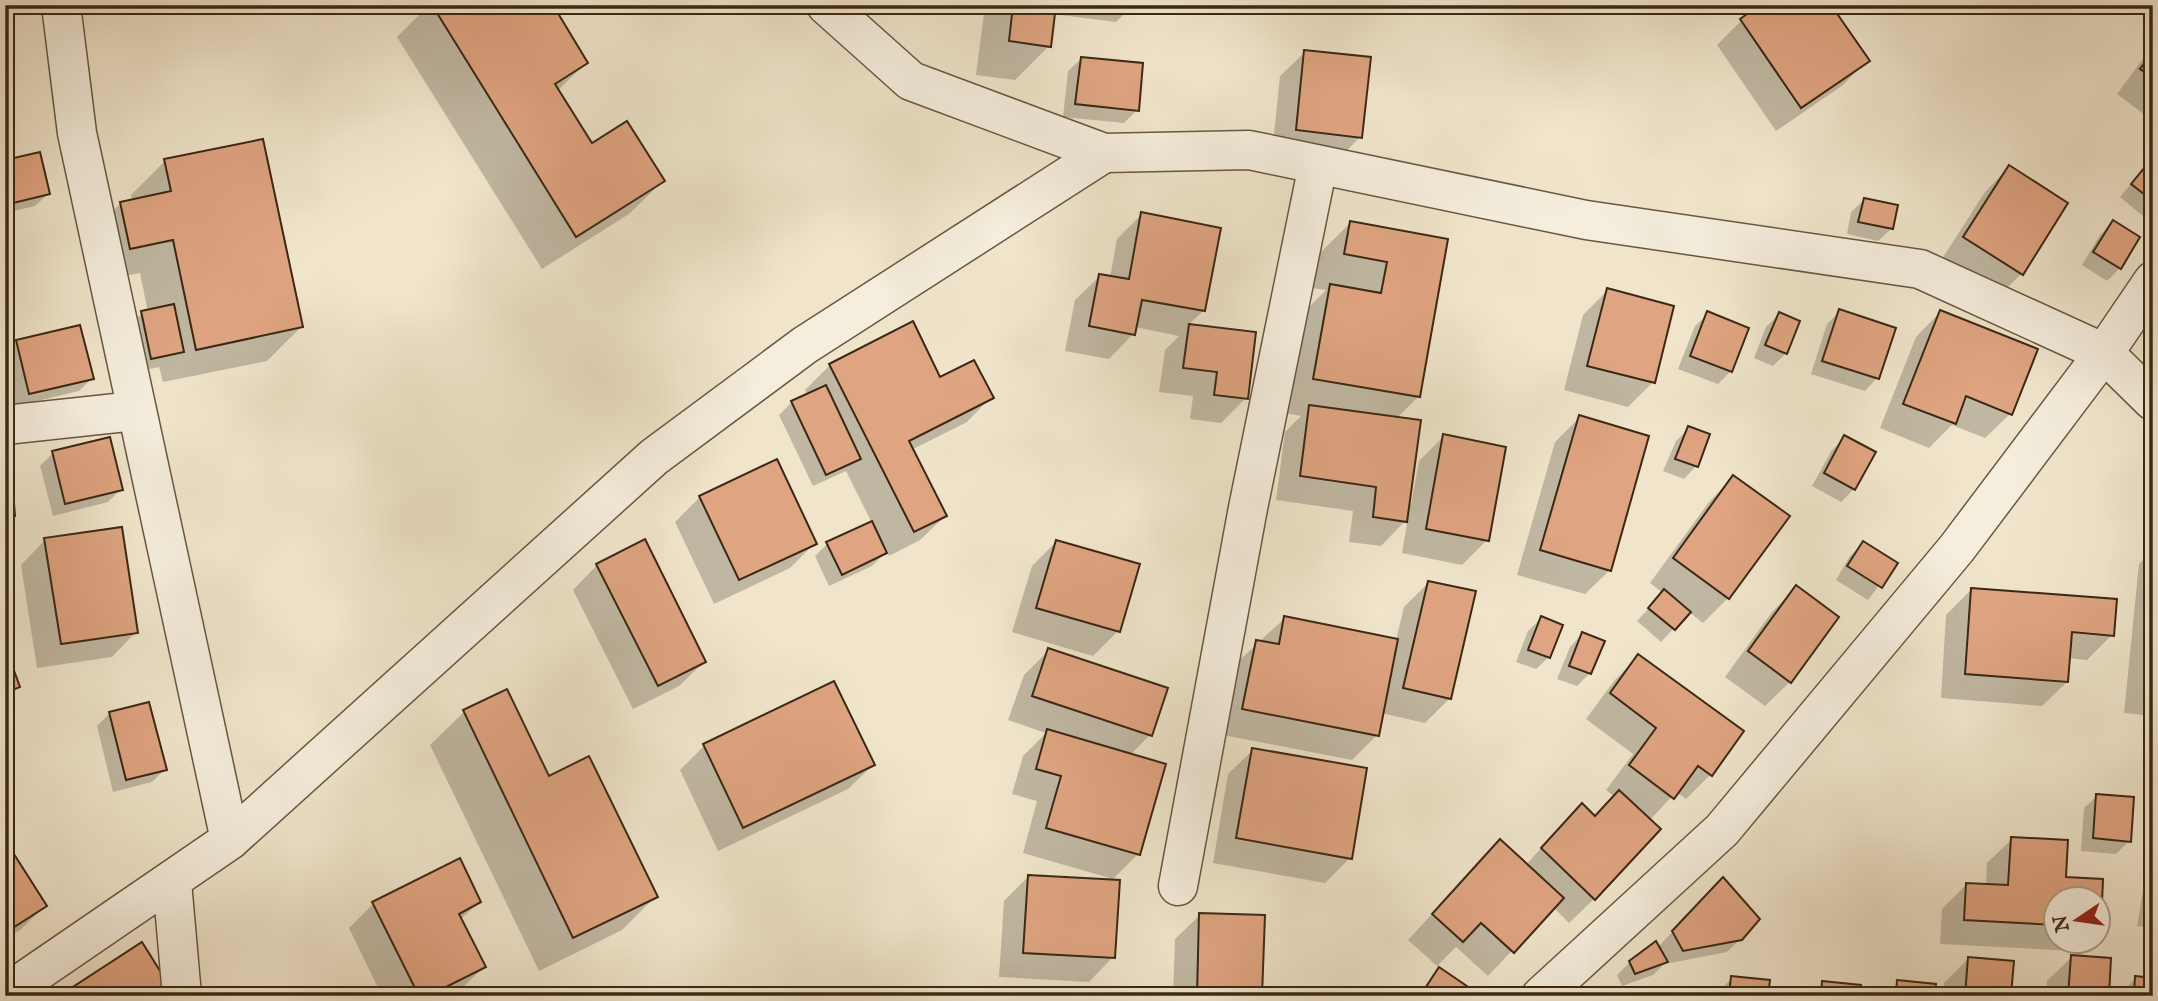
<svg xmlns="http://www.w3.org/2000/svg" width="2158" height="1001" font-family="'IM FELL English',serif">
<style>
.shadow{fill:#0003}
.building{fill:#dfa481;stroke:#3a2814;stroke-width:2}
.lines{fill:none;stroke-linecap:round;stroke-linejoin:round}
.minor-casing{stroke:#685742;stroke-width:41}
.minor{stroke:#f5eedd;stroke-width:38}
</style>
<rect width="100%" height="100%" fill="#f0e5cb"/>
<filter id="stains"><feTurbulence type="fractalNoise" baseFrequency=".00286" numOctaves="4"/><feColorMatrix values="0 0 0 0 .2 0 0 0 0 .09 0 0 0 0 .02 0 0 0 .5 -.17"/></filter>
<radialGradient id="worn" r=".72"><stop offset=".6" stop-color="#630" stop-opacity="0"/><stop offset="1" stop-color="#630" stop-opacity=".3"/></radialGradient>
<!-- shadow -->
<g class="shadow">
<polygon points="429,5 551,5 586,63 557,91 592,145 663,181 629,214 542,269 397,37"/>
<polygon points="985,5 1133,5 1116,22 1053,14 1049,46 1015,80 976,75"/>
<polygon points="1742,20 1867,60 1843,85 1776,131 1717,45"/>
<polygon points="2153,45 2153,121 2117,94"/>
<polygon points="1305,52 1360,137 1336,162 1272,154 1280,76"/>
<polygon points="1081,59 1137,110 1124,123 1063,117 1068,71"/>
<polygon points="2153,158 2153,217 2149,221 2120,197"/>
<polygon points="165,161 301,327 267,361 163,382 159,367 139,371 129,326 142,313 148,312 140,273 96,282 87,237 121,203 132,201 131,195"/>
<polygon points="5,162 48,194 35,206 5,213"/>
<polygon points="2009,167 2021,274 1997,298 1940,262 1985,192"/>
<polygon points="1864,200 1891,229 1878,241 1847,234 1851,212"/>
<polygon points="1142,214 1203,311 1188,325 1254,334 1246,398 1221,423 1190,419 1193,396 1159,392 1165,350 1179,336 1135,327 1133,334 1109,359 1065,351 1075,300 1100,276 1110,278 1117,239"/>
<polygon points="2113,222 2120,268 2107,281 2082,265 2100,235"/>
<polygon points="1350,223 1446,240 1418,397 1397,418 1408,504 1411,504 1419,461 1444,436 1487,540 1462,565 1402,553 1408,518 1381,546 1349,542 1353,511 1276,500 1285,432 1301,416 1280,412 1296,320 1326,290 1312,288 1316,257"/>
<polygon points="1608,290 1653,382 1628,407 1564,390 1583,315"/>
<polygon points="1840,311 1877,378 1865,391 1811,374 1827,324"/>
<polygon points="1940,312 2010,414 1985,438 1952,425 1929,448 1880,428 1916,337"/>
<polygon points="1708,314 1731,371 1718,384 1678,369 1695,326"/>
<polygon points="1779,314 1786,353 1773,366 1754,358 1766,327"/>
<polygon points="79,327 92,378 79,391 16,406 5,368 5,353 16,342"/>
<polygon points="830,365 940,379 991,397 967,422 911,450 945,516 920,540 889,556 887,551 872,566 829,586 815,556 827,544 872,523 846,471 813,486 779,415 792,402 808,395 805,390"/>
<polygon points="1580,417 1610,570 1585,594 1517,575 1555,442"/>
<polygon points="1689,428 1708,435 1696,466 1684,479 1663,471 1676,441"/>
<polygon points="1845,437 1854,489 1841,502 1812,486 1832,450"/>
<polygon points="53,453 121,489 108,502 53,516 40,466"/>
<polygon points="1733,477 1728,598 1703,623 1689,612 1661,642 1637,621 1663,593 1650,583 1709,502"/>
<polygon points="700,497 815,543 790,568 714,604 675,522"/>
<polygon points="45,540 136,632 112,657 37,668 21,565"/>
<polygon points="1056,542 1118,631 1093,656 1012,632 1032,566"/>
<polygon points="1863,543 1895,564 1868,600 1836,580 1850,556"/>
<polygon points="2153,550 2153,716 2124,713 2139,564"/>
<polygon points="597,565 704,662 679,686 633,709 573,590"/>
<polygon points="1428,583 1450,698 1425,723 1381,713 1377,735 1352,760 1218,734 1232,667 1285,618 1396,640 1404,607"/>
<polygon points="1796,588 1790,682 1765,706 1725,677 1772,612"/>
<polygon points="1971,590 2112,635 2087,660 2068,658 2067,682 2042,706 1941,698 1946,615"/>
<polygon points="1541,618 1549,657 1536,669 1516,662 1528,631"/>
<polygon points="1582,634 1590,673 1577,686 1557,679 1570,647"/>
<polygon points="1049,650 1166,689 1150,735 1130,755 1138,854 1113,879 1023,853 1037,801 1012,794 1023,756 1046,733 1008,720 1024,675"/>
<polygon points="5,651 18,686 5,699"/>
<polygon points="1638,656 1710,775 1686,799 1676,792 1649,821 1594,899 1569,923 1553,907 1488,976 1456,947 1437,966 1408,940 1476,866 1526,865 1557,830 1594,818 1615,797 1606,790 1633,754 1586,719 1614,681"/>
<polygon points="464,712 548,778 656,896 622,930 539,971 430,745"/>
<polygon points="110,713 165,769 152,782 113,792 97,726"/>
<polygon points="704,746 873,765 848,789 718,851 680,770"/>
<polygon points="1253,750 1350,858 1325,883 1213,863 1228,774"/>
<polygon points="2097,796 2129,841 2116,854 2081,851 2084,808"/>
<polygon points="2153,834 2153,928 2137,926"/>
<polygon points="2012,839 2064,878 2101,881 2098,900 2056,900 2056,942 2084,942 2075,951 1940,944 1942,909 1967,884 1986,885 1987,863"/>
<polygon points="5,843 45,906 20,930 5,940"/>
<polygon points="1028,877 1113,957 1089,982 999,977 1004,901"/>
<polygon points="1723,879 1740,939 1727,952 1670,963 1668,960 1653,975 1622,986 1617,975 1630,962 1658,947"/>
<polygon points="479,902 460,920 484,967 459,991 450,996 382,996 349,928 373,904"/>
<polygon points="1200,915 1261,996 1173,996 1175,939"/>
<polygon points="2072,957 2107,996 2046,996 2047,981"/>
<polygon points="1968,959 2010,996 1943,996 1944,983"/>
<polygon points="1439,970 1473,996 1418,996"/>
<polygon points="1732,978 1767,996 1719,996 1719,991"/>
<polygon points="2136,978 2153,996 2118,996"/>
<polygon points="1898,982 1933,996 1885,996"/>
<polygon points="1823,983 1858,996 1810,996"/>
</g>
<!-- building -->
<g class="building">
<polygon points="432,5 553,5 588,63 555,84 592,143 627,121 665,181 576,237"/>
<polygon points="1013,5 1056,5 1051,47 1009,41"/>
<polygon points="1760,5 1831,5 1870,61 1801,108 1740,19"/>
<polygon points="1304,50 1371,57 1362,138 1296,130"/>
<polygon points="2153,51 2153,78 2140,69"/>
<polygon points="1081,57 1143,63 1139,111 1075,104"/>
<polygon points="263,139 303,327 196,350 173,240 130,249 120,202 171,191 164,159"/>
<polygon points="40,152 50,194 5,205 5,160"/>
<polygon points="2153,157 2153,201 2131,184"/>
<polygon points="2009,165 2068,203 2023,275 1963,237"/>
<polygon points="1864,198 1898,205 1893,229 1858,222"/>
<polygon points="1141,212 1221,228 1205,311 1142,300 1135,335 1089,326 1099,274 1129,279"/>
<polygon points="2113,220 2140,237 2121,269 2093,252"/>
<polygon points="1350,221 1448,239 1420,397 1313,379 1330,284 1381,293 1387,262 1344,254"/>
<polygon points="1607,288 1674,306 1655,383 1587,366"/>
<polygon points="174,304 184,352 151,359 141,311"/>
<polygon points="1839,309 1896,328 1879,379 1822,361"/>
<polygon points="1940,310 2038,349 2012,415 1966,396 1956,424 1903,404"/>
<polygon points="1707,311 1749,328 1732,372 1690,356"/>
<polygon points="1779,312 1800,321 1787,354 1765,345"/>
<polygon points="913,321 940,377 974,360 994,398 909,441 947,516 914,532 829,364"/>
<polygon points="1189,324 1256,332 1248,399 1214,395 1217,372 1183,368"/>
<polygon points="80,325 94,379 29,394 16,340"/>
<polygon points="826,385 861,459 826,475 791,401"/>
<polygon points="1309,405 1421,420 1407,522 1373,517 1376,487 1300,476"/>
<polygon points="1579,415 1649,436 1611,571 1540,550"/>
<polygon points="1688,426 1710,434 1698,467 1675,459"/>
<polygon points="1443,434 1506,447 1489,541 1426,529"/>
<polygon points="1844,435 1876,452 1855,490 1824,473"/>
<polygon points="110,437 123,490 65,504 52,451"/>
<polygon points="777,459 817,544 739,580 699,496"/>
<polygon points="11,466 15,516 5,516 5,467"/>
<polygon points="1733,475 1790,516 1729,599 1673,558"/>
<polygon points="872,521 887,553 842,575 826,542"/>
<polygon points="122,527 138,633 61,644 44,538"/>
<polygon points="645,539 706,662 658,686 596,564"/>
<polygon points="1056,540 1140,564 1120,632 1036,608"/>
<polygon points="1863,541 1898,563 1882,588 1847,566"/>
<polygon points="1428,581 1476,591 1451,699 1403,688"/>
<polygon points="1796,585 1839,617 1791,683 1748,651"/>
<polygon points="1971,588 2117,599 2114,636 2072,632 2068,682 1965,674"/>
<polygon points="1664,589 1691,612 1675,630 1648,608"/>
<polygon points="1284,616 1398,639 1379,736 1242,709 1256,640 1279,644"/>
<polygon points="1541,616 1563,625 1550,658 1528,650"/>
<polygon points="1582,632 1605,641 1591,674 1569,666"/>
<polygon points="2153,640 2153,689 2148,688"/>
<polygon points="5,646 20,687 5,693"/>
<polygon points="1048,648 1168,688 1152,736 1032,696"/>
<polygon points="1638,654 1744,731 1712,776 1698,766 1674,799 1629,765 1656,728 1610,693"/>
<polygon points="834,681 875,765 743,828 703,744"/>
<polygon points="507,689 549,776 589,756 658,897 573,938 463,710"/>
<polygon points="149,702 167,770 126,780 109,712"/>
<polygon points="1047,729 1166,764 1140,855 1046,828 1061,776 1036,769"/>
<polygon points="1252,748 1367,768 1352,859 1236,838"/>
<polygon points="1619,790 1661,829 1595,900 1541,848 1582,803 1595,816"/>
<polygon points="2096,794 2134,797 2131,842 2093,838"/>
<polygon points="2011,837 2068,840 2066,877 2103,879 2101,927 2098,927 2098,900 2056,900 2056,925 1964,920 1966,883 2008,885"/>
<polygon points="1500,839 1564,898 1514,953 1481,923 1463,942 1432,914"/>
<polygon points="5,840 47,906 5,933"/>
<polygon points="460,858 481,902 459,914 486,967 428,996 419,996 372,902"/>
<polygon points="1028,875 1120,880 1115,958 1023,953"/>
<polygon points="1723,877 1760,919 1742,940 1683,951 1672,931"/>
<polygon points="1199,913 1265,915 1262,996 1197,996"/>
<polygon points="1656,941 1668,962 1635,974 1629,961"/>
<polygon points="142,942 170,987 157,996 59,996"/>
<polygon points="2071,955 2111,958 2109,996 2068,996"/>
<polygon points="1968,957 2014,961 2011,995 2017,996 1965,996"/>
<polygon points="1439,967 1477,993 1475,996 1420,996"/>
<polygon points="1731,976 1770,980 1768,996 1729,996"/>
<polygon points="2135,976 2153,978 2153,996 2134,996"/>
<polygon points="1897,980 1936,984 1935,996 1896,996"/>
<polygon points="1822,981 1861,985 1860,996 1821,996"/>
<polygon points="1053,987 1165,990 1165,996 1053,996"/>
</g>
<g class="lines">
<!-- minor casing -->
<g class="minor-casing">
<g id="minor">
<polyline points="61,5 77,133 230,840"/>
<polyline points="826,5 911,81 1104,153 1249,150 1586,220 1920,269 2104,353 2153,401"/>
<polyline points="5,425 135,411"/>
<polyline points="172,882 182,996"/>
<polyline points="1178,886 1248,508 1318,165"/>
<polyline points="5,994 230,840 654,457 805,345 1104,153"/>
<polyline points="1541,996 1722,830 1957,548 2104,353 2153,281"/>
</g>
</g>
<!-- minor -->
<use href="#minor" class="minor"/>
</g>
<!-- margin -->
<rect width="2158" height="1001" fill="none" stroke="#f0e5cb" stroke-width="28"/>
<rect x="7" y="7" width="2144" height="987" fill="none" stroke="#3a2814" stroke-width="3.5"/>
<rect x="14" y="14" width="2130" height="973" fill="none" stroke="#3a2814" stroke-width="2"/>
<!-- north arrow -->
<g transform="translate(2077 920) rotate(257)"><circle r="33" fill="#f5eedd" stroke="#aa9f8d" stroke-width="2"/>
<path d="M0-5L12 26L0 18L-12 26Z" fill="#8f2418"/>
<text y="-10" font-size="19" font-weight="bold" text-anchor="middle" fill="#3a2814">N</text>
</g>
<rect width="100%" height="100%" filter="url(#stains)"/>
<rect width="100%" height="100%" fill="url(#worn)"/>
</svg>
